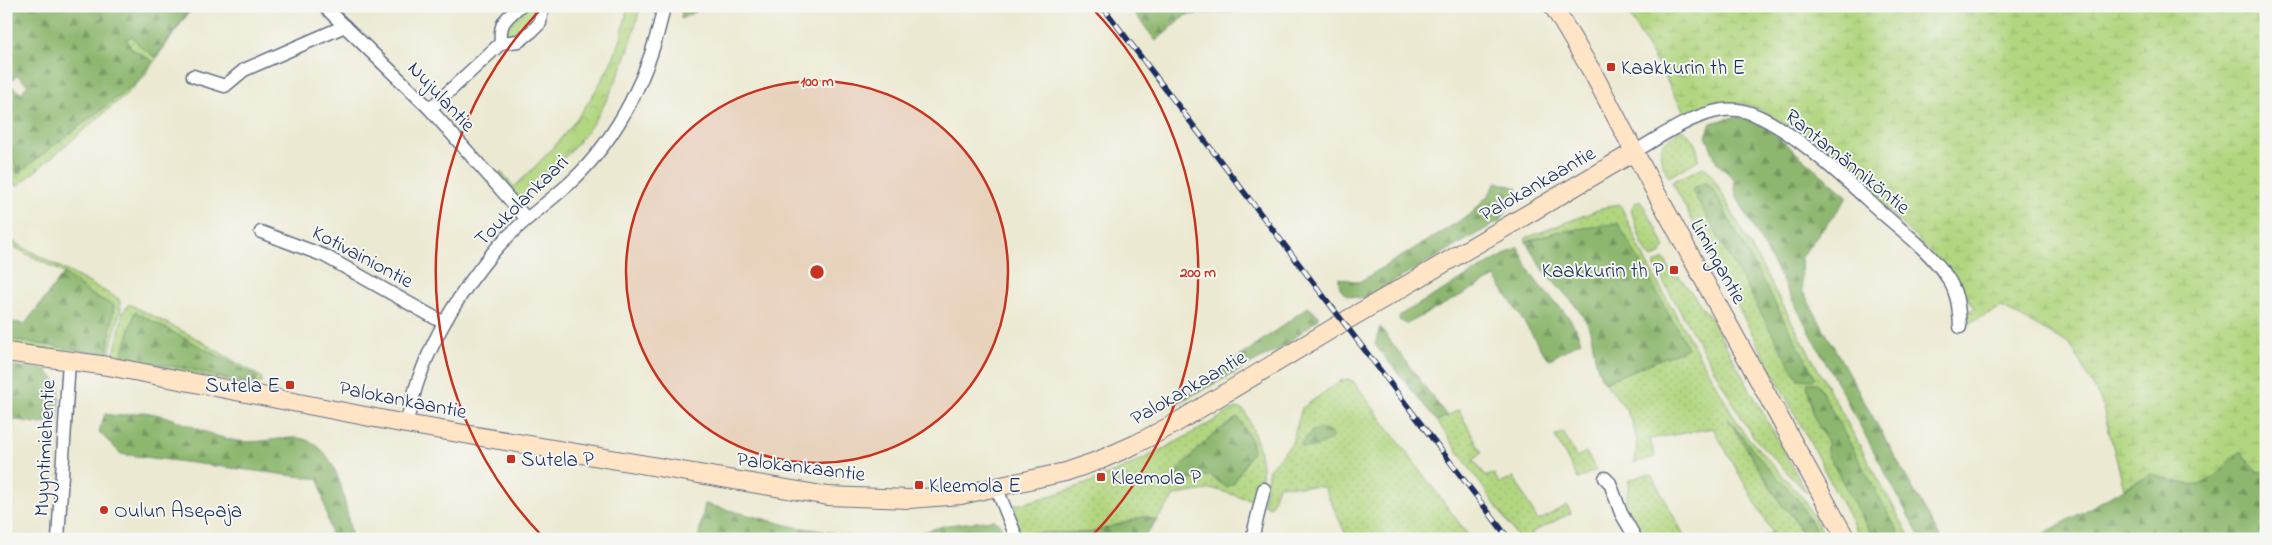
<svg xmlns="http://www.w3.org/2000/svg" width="2272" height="545" font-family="'Indie Flower',sans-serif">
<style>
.grass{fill:url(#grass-dots);stroke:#66826f}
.forest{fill:url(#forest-firs);stroke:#547366;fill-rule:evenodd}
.wetland{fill:url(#wetland-marsh);stroke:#66826f}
.park{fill:url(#park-crowns);stroke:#66826f}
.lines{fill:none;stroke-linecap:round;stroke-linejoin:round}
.minor-casing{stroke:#647087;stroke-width:15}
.secondary-casing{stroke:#647087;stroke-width:20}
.minor{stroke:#fff;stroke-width:12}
.secondary{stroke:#ffe4c6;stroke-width:18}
.rail-casing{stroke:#1b2f5e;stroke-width:5.5}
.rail{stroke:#f6f6f2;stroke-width:4;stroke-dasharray:11;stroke-linecap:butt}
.ring{fill:none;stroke:#c8321e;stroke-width:2.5}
.poi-dot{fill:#c8321e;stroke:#f6f6f2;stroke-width:2}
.labels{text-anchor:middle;stroke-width:4;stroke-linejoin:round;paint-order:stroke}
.poi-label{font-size:21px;fill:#1b2f5e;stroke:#f6f6f2;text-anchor:start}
.street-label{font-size:21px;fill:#1b2f5e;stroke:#f6f6f2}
.centre{fill:#c8321e;stroke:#f6f6f2;stroke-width:2.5}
.ring-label{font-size:15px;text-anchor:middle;font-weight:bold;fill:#c8321e;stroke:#f6f6f2;stroke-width:4;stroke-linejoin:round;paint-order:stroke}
</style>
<defs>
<pattern id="grass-dots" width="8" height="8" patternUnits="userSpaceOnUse" patternTransform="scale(1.25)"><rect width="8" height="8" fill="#b2d680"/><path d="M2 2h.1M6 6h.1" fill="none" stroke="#98b871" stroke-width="1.8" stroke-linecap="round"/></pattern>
<pattern id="forest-firs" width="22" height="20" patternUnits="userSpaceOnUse" patternTransform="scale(1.25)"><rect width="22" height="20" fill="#8db76e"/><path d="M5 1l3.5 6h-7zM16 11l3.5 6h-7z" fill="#72955e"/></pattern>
<pattern id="wetland-marsh" width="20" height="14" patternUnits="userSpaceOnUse" patternTransform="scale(1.25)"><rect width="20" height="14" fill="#b2d680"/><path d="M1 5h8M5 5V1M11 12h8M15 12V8" fill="none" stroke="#98b871"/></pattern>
<pattern id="park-crowns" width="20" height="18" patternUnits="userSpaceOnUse" patternTransform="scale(1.25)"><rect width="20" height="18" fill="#b2d680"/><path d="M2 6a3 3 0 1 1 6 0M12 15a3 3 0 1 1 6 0" fill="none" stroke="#98b871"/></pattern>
</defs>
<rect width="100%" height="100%" fill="#f6f6f2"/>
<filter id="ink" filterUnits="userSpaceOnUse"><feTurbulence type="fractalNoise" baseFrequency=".02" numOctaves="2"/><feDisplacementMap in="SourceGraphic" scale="10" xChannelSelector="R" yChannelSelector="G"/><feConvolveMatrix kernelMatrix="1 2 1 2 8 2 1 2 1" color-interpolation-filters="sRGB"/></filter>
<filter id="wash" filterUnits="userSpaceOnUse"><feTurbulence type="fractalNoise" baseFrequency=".0096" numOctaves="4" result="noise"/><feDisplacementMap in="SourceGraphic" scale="20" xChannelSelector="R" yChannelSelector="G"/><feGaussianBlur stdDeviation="1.12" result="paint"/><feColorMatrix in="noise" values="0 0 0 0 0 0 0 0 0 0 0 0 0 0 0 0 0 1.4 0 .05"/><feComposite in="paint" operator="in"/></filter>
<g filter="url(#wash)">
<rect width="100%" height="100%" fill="#ece9d2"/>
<!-- grass -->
<g class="grass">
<polygon points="527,7 535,9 536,20 519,36 512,38 506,33 506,27 522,10"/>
<polygon points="191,9 142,79 124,96 19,185 14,186 6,141 6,121 17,174 152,61 132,49 126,40 132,35 139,45 155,57"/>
<path d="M1683,129C1691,135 1700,150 1698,160L1669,177C1655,152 1657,143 1683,129Z"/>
<polygon points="1703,167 1710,172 1911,539 1861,539 1672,182"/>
<path d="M1640,200L1657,229L1665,248L1661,251L1662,253L1652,258C1642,252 1635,221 1631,210L1634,204Z"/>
<path d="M1620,204L1647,264L1743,432L1802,497L1827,539H1821L1819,534L1732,424L1783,507C1793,515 1801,525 1802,539H1760L1772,532L1713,428L1650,439L1655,457L1634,463C1644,431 1624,404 1604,382L1688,348L1557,232L1526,242V238L1608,206Z"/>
<polygon points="6,238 119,299 121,308 108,358 6,345 6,339 13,339 107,354 114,306 90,294 64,273 6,243"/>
<polygon points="1664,259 1675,278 1679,276 1711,319 1807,493 1757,441 1748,429 1655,267 1655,263"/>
<polygon points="129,304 194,337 261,377 262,383 251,385 113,359 123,312"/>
<polygon points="1349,379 1354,382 1471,539 1348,539 1324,487 1278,485 1271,507 1263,504 1269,469 1292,443 1302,408 1342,380"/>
<path d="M1236,408L1244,410C1259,442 1268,466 1258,502L1214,489L1175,495L1156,521L1146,516L1090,533H1027L1021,535L1011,509L1012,506C1098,486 1161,452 1236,408Z"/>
<polygon points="1459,410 1482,453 1473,459 1486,476 1494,474 1500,484 1514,477 1538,521 1567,505 1571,513 1531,533 1536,539 1519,539 1437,421"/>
<polygon points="1563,432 1576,457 1586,452 1596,470 1578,479 1555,436"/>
<polygon points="1647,474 1652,476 1686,539 1643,539 1626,508 1629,480"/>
</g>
<!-- forest -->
<g class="forest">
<path d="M6,6H189L191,9L155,57L139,45L132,36L126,40L132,49L152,61L136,83L17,174L6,121ZM17,75L28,85L21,93L9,84Z"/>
<polygon points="682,6 706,6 681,19"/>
<polygon points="1129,6 1298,6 1186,15 1156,41"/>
<path d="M1734,117C1748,117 1757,121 1768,129L1848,197L1801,257L1802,290L1941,539H1921L1736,195L1734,179L1717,163L1706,136L1711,123Z"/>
<path d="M1496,182L1518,188L1501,220L1363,299C1348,295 1338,296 1339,278L1359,282L1471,214L1490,193Z"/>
<polygon points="1705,183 1711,186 1815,377 1812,380 1798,379 1693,192 1693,188"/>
<path d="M1618,223L1688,348L1604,382C1592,363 1596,343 1587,323C1576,302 1556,287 1543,269C1537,260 1532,251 1526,242L1557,232Z"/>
<path d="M1518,247C1524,258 1529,272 1537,282C1554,304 1571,312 1581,341L1550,359L1545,355L1495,277L1407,324L1399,320L1400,315Z"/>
<polygon points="64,273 90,294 114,305 107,354 6,339 6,321 25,324"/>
<polygon points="1308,307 1318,315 1318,319 1283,347 1172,406"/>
<polygon points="135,312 256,376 257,381 254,383 226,379 194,370 121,358"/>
<polygon points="1380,327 1447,416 1437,421 1375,345"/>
<polygon points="6,365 46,370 60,386 58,419 42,424 6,418"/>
<polygon points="1807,383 1817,383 1902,539 1874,539 1827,453 1827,442 1813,415"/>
<path d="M143,412C176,415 204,436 237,441C257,444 275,438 294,438C339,438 345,506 352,539H332L319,479L121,454L99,432L105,414L118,416Z"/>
<polygon points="1238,417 1250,438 1253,450 1233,484 1226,487 1209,475 1177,483 1178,470 1212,435"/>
<path d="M1728,419L1763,462L1799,501L1821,539H1802C1801,525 1793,515 1783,507Z"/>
<path d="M1322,429L1330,433L1333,437C1323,445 1314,450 1301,447V443L1312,431Z"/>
<polygon points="2240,451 2257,472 2266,471 2266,539 2034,539 2151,474 2192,486"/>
<polygon points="705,504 791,526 870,539 698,539"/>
<polygon points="1146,516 1156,521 1143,539 1063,539 1027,533 1090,533"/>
<polygon points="994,520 1000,524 1005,539 899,539 947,525"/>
</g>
<!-- wetland -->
<path class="wetland" d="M1624,6H2266V471L2258,472L2240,451C2201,491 2205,490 2151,474L2124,488L2101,401L2071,345L2002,307L1964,325L1965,314L1975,308C1950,269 1917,238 1883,207C1853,180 1825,153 1792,131C1780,122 1764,109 1749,106C1727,101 1707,114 1686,115Z"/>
<!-- park -->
<path class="park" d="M628,6H640C632,47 616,88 593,123C573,152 545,177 519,201L498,178V175L501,172L514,187C556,148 591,107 615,54C622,40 624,22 628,6Z"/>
</g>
<g filter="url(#ink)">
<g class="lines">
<!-- minor casing -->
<g class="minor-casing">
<g id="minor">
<polyline points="324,6 430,109 526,218"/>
<path d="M501,43C499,23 505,19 520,6"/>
<polyline points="193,76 225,86 244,70 345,26"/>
<polyline points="430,109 501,43 519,41 532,31 540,23 542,6"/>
<path d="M1634,152C1662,136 1705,105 1738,110C1779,115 1850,184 1882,213C1905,233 1932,253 1949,280C1958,295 1959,309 1960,327"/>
<polyline points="261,232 325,256 444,323"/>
<path d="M406,424C411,407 414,389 421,373C438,327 464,287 495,250C518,223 546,205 571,182C620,136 651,71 664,6"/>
<polyline points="1605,478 1610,483 1621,513 1636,539"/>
<polyline points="997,489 1017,539"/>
<polyline points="58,539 69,360"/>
<polyline points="1252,539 1264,489"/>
</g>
</g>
<!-- secondary casing -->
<g class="secondary-casing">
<g id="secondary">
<polyline points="1553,6 1594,75 1654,189 1846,539"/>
<polyline points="6,352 108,366 406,424 828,496 909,499 961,495 1065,472 1100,460 1136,444 1174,424 1335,327 1634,152"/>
</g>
</g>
<!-- minor -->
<use href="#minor" class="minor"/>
<!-- secondary -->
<use href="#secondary" class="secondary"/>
<!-- rail casing -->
<g class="rail-casing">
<polyline id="rail" points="1102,6 1509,539"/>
</g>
<!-- rail -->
<use href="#rail" class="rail"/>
</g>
</g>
<!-- distance rings -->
<circle cx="817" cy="272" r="191" fill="#c8321e" fill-opacity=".12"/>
<g class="ring">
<circle cx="817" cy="272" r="191"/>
<path d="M543 537A381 381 0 0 1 543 7M1091 7A381 381 0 0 1 1091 537"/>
</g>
<!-- markers -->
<g class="poi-dot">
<rect x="1606" y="62" width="10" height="10" rx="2.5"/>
<rect x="1669" y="265" width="10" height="10" rx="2.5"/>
<rect x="285" y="380" width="10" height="10" rx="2.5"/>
<rect x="506" y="454" width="10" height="10" rx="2.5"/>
<rect x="1096" y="472" width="10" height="10" rx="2.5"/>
<rect x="914" y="480" width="10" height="10" rx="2.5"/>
<circle cx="104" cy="510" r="5"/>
</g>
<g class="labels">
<!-- poi labels -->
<g class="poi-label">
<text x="1621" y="74">Kaakkurin th E</text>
<text x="1664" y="277" text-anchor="end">Kaakkurin th P</text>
<text x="280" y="392" text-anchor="end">Sutela E</text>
<text x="521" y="466">Sutela P</text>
<text x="1111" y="484">Kleemola P</text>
<text x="929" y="492">Kleemola E</text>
<text x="114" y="517">Oulun Asepaja</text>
</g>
<!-- street labels -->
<g class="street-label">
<text transform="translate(442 96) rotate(47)" y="7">Nujulantie</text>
<text transform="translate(1848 161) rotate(39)" y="7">Rantamänniköntie</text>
<text transform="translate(1537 183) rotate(-30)" y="7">Palokankaantie</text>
<text transform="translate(521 200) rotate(-44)" y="7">Toukolankaari</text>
<text transform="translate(363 256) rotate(28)" y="7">Kotivainiontie</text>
<text transform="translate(1719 261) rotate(61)" y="7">Limingantie</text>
<text transform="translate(1188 387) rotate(-30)" y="7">Palokankaantie</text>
<text transform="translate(403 399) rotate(11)" y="7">Palokankaantie</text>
<text transform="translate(44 448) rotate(-87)" y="7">Myyntimiehentie</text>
<text transform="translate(801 466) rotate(7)" y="7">Palokankaantie</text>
</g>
</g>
<circle cx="817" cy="272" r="8" class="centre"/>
<g class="ring-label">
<text x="817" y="86">100 m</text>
<text x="1198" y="277">200 m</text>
</g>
<!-- margin -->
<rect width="2272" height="545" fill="none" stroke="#f6f6f2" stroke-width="25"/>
</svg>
